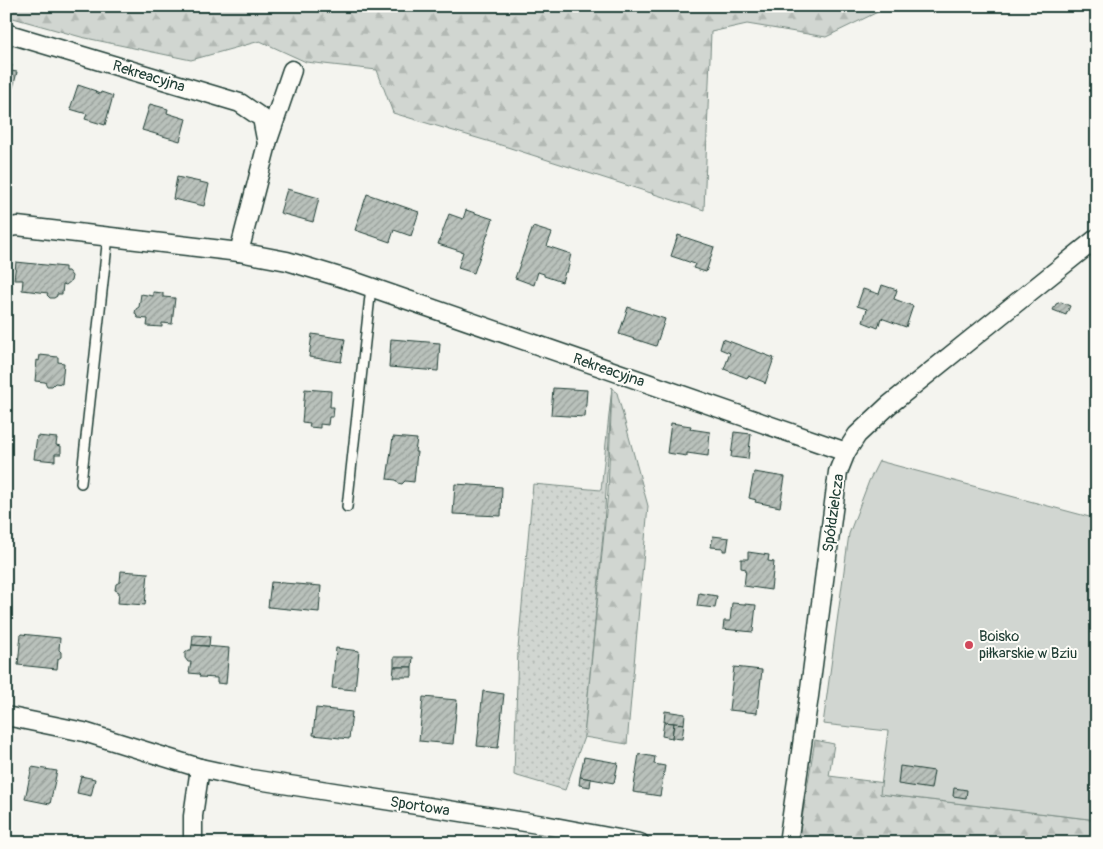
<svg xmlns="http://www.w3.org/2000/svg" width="1103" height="849" font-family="Pangolin,sans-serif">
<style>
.grass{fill:url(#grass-dots);stroke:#788a82}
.forest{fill:url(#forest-firs);stroke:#788a82}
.pitch{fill:#d1d6d1;stroke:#788a82}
.building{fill:url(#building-hatch);stroke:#1f3d34}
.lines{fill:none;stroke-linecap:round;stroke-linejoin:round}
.service-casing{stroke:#1f3d34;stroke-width:12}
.minor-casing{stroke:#1f3d34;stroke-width:21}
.service{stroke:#fdfcf7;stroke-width:9}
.minor{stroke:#fdfcf7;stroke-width:18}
.poi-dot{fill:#d1495b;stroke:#fdfcf7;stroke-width:2}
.labels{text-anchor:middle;stroke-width:4;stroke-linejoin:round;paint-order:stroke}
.street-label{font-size:15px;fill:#1f3d34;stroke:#fdfcf7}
.poi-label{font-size:15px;fill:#1f3d34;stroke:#fdfcf7;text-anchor:start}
</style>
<defs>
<pattern id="grass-dots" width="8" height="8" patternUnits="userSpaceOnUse" patternTransform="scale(1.25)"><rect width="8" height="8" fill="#d1d6d1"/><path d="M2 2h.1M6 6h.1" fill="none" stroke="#b3b9b4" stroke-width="1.8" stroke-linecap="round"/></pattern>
<pattern id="forest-firs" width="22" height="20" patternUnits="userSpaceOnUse" patternTransform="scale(1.25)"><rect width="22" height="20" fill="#d1d6d1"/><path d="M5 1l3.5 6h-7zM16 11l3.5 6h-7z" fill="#b3b9b4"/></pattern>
<pattern id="building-hatch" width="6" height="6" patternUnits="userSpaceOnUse" patternTransform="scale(1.25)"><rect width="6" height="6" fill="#b9c1bb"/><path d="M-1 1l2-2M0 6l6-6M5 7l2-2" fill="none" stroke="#969e99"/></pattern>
</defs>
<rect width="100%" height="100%" fill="#f4f4ef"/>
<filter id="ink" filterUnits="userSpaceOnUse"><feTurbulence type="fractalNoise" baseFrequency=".02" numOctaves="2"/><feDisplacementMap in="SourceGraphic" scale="10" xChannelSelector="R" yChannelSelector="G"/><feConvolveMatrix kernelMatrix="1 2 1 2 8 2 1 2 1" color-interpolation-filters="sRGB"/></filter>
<g filter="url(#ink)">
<!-- grass -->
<polygon class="grass" points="612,387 604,525 584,737 565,790 514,775 518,649 533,484 601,490"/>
<!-- forest -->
<g class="forest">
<polygon points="6,6 960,6 960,10 890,6 826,37 747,24 711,32 704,210 504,146 393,113 377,70 306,62 260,41 191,60 81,37 6,16"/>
<polygon points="612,387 617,393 648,506 627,744 584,737 608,492"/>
<polygon points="815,740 834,744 829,776 885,783 880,794 1097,820 1094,843 798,843"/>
</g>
<!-- pitch -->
<polygon class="pitch" points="879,461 1097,519 1097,820 880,794 888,731 823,724 849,534 869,481"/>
<!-- building -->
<g class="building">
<polygon points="6,63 12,65 11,71 17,72 13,88 6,86"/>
<polygon points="78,85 96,91 95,92 100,94 101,92 113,96 105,125 85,119 87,114 70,109"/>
<polygon points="150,104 168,109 167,113 186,119 180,141 142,130"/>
<polygon points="177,177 209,184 204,206 173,199"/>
<polygon points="287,189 319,198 313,222 280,213"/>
<polygon points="367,194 419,212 411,236 394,230 390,242 355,230"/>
<polygon points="466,210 493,219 474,273 458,268 463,252 438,244 449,214 463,219"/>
<polygon points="533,227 552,233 547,246 571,254 569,262 570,262 567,272 565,272 562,282 544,276 544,274 538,272 534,285 515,278"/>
<polygon points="678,235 714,247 706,272 693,268 695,264 671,256"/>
<polygon points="16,262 65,267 65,271 68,271 72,276 71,281 66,285 63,284 62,294 57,294 57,296 54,298 50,298 47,295 48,293 22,290 23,280 14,280"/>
<polygon points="882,285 897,290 894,299 913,306 906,327 881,318 878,328 863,322 867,309 857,306 863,289 879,294"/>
<polygon points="153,292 163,293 163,297 175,298 172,324 162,323 162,327 147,326 148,319 138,318 135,313 136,309 139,307 141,294 153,296"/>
<polygon points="1061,302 1070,306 1066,315 1053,310 1056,304"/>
<polygon points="628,307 665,319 656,346 619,334"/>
<polygon points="312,334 345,339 341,362 309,357"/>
<polygon points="391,339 440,343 438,371 389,367"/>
<polygon points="723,339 774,358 765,384 764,382 748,376 747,378 724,369 730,353 720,349"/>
<polygon points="40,355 58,357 58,362 64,363 62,384 55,383 52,386 47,386 45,382 35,381 37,360 39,361"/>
<polygon points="553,388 587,390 585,417 551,415"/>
<polygon points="305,389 331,391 330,407 334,407 333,417 329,417 328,425 320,424 320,428 309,427 310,423 302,422"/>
<polygon points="671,423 691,426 690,429 710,432 708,456 687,453 687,456 667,453"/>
<polygon points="734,432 751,434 748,459 731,457"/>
<polygon points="37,436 57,438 56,445 61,446 61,454 55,454 55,461 34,459"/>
<polygon points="393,437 417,439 415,452 417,452 414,482 405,481 402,484 398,483 396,480 387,479"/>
<polygon points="754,472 785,477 780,507 755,502 756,500 749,498"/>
<polygon points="455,484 502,487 501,516 453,514"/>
<polygon points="713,536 729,538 727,551 723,551 723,548 711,547"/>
<polygon points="748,552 769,555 768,561 774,562 771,590 744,586 746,569 741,568 741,559 748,559"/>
<polygon points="121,571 148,573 145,605 118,603 119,592 115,590 116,584 120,582"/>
<polygon points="271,582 321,586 319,612 268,607"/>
<polygon points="699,593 717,596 715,608 697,606"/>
<polygon points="732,603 756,605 753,632 723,629 724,621 730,621"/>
<polygon points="21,634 60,638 59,650 61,652 61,657 58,659 57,669 18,665"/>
<polygon points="193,635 210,636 209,646 192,645"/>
<polygon points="192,645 229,648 226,684 217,683 217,678 200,677 199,674 189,673 191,662 188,662 185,658 185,653 189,650 191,650"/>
<polygon points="336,648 359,651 355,690 332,688"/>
<polygon points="394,657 413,657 412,667 394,667"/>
<polygon points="394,667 412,667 412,677 393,677"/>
<polygon points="734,667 762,670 757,713 729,710"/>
<polygon points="483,691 504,694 498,748 477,746"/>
<polygon points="423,697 457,700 453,744 419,741"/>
<polygon points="316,708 352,712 349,739 313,735"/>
<polygon points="665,711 685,714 684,724 664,722"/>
<polygon points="664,722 674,723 672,738 662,736"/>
<polygon points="674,723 684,724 682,739 672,738"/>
<polygon points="639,754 655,757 654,764 665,766 660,796 633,792"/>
<polygon points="584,757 618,763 614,783 580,777"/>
<polygon points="900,766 934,771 931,789 898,784"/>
<polygon points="32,767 57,771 50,804 25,799"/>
<polygon points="81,776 95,779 91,796 77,793"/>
<polygon points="580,777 591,779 590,787 579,785"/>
<polygon points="954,788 967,790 966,798 953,796"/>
</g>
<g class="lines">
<!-- service casing -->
<g class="service-casing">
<g id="service">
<polyline points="81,483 108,236"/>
<polyline points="347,507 371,287"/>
</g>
</g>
<!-- minor casing -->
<g class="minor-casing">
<g id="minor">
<polyline points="6,33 240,103 262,118 267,144 239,252"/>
<polyline points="267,143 292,70"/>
<polyline points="6,228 17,226 239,252 287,261 353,281 846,452"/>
<polyline points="6,716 84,732 200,768 251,779 544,825 640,843"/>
<polyline points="193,843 193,816 200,768"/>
<polyline points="788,843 809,696 838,472 846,452 857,435 889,405 1097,238"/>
</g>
</g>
<!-- service -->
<use href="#service" class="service"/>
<!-- minor -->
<use href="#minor" class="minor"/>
</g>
</g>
<!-- markers -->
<circle class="poi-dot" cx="969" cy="645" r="5"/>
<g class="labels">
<!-- street labels -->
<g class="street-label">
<text transform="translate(149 76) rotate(17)" y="5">Rekreacyjna</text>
<text transform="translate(609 370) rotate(19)" y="5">Rekreacyjna</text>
<text transform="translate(833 513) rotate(-82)" y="5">Spółdzielcza</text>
<text transform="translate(420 806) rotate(9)" y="5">Sportowa</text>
</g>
<!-- poi labels -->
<g class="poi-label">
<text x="979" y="641">Boisko<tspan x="979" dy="17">piłkarskie w Bziu</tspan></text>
</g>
</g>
<!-- margin -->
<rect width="1103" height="849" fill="none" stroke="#fdfcf7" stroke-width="25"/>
<rect x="12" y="12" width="1078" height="824" fill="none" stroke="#1f3d34" stroke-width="2" filter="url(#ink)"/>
</svg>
